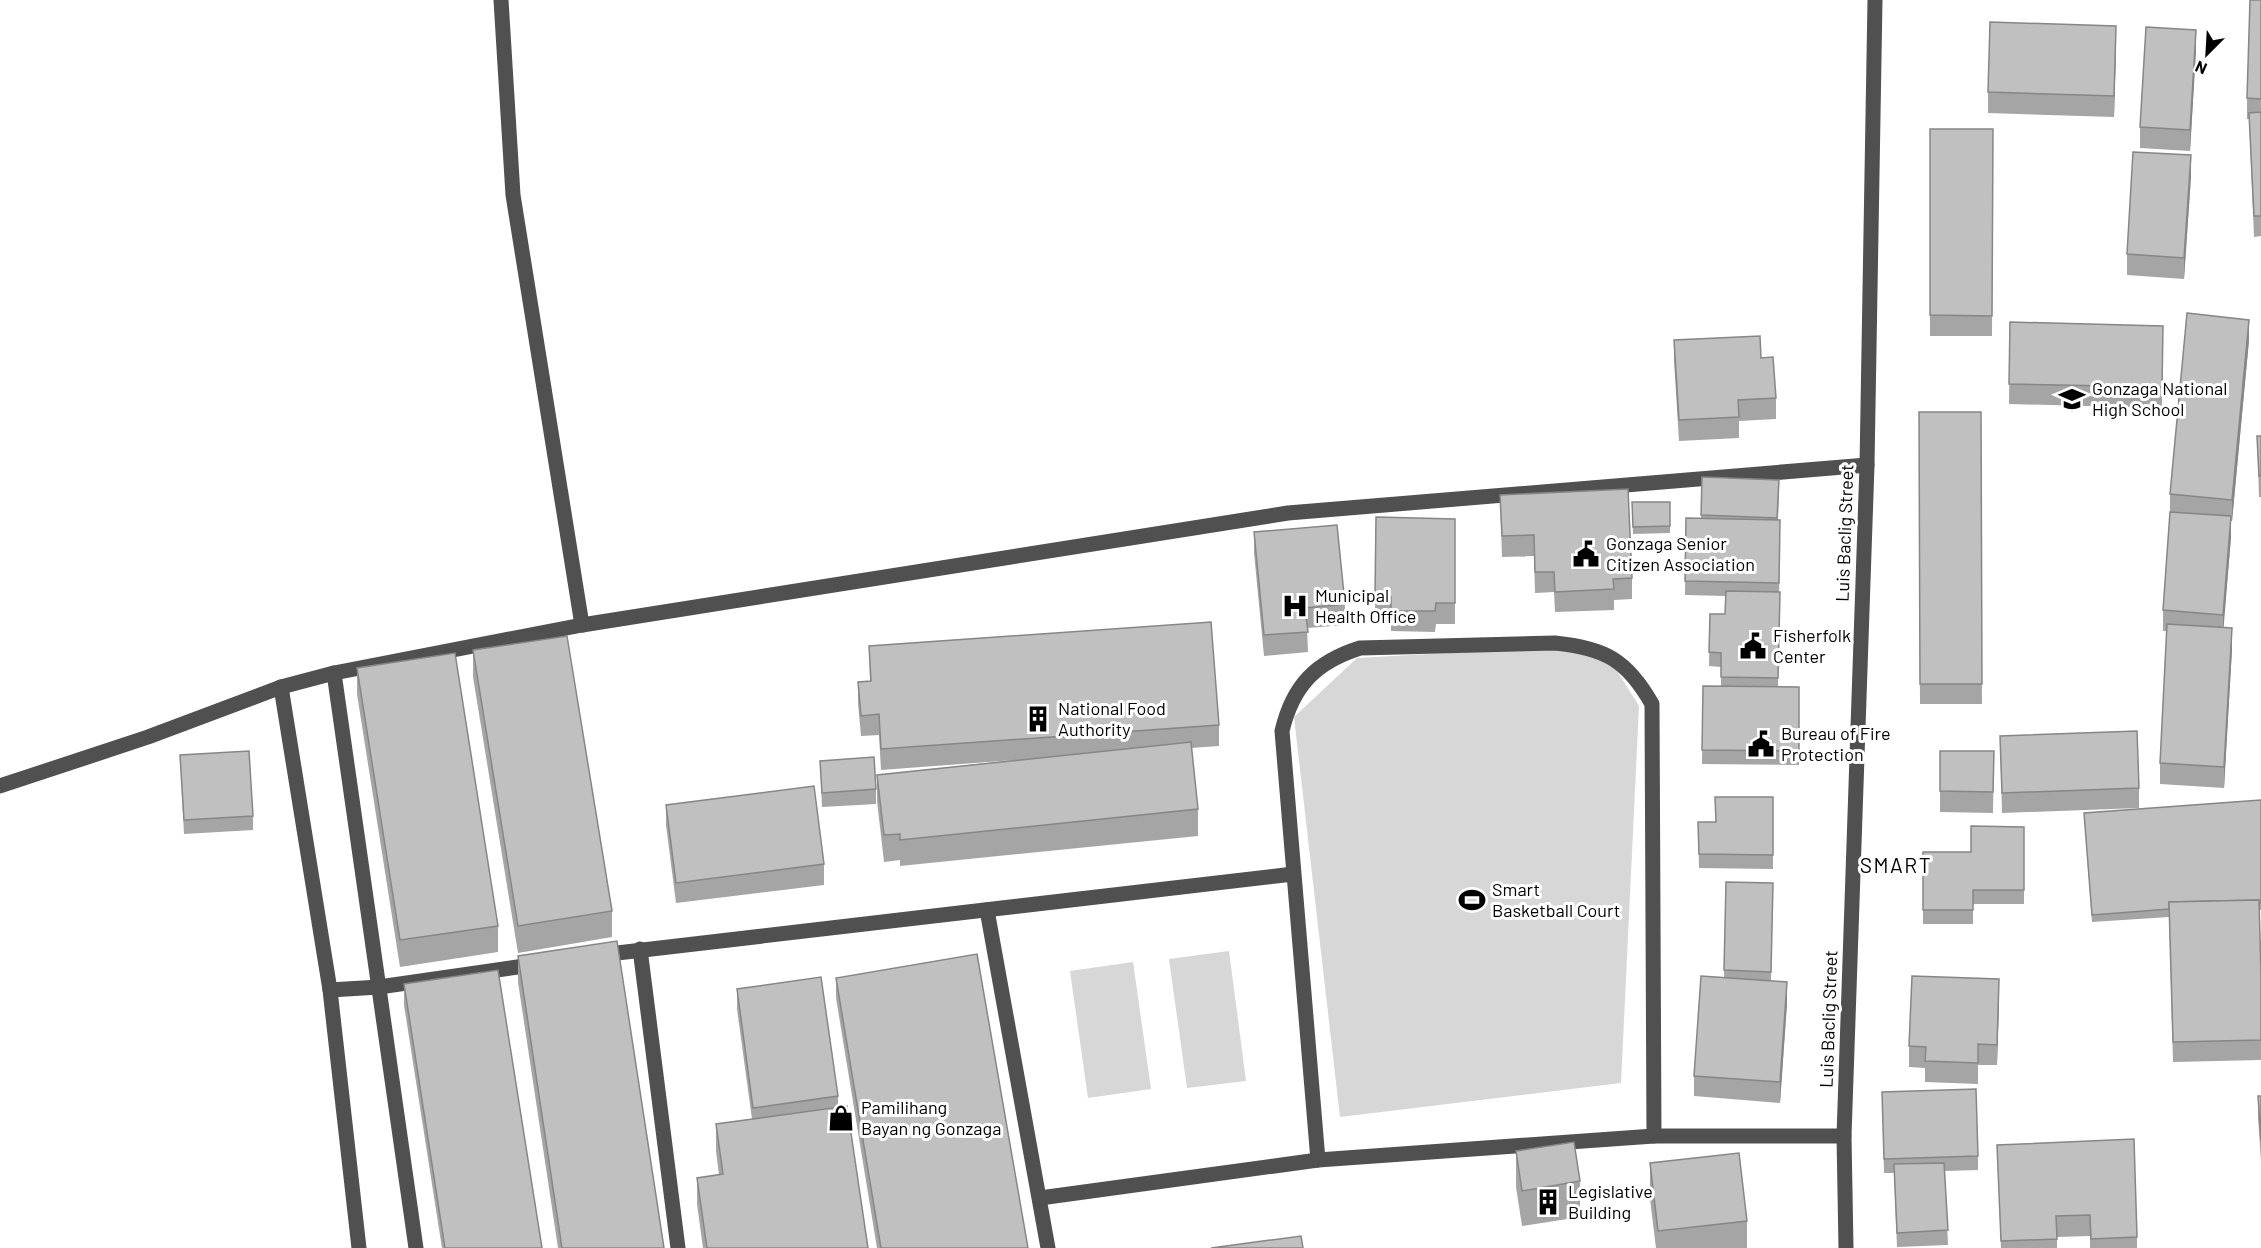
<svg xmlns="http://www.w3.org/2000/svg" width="2261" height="1248" font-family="Barlow,sans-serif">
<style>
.green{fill:#d7d7d7}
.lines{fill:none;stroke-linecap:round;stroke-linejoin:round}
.minor{stroke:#505050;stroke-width:15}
.wall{fill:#a5a5a5}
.shaded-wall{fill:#868686}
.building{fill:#c0c0c0;stroke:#868686;stroke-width:1.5}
.labels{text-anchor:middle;stroke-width:6;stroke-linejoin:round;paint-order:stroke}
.poi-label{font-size:18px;fill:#000;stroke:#fff;text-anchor:start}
.street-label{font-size:18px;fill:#000;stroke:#fff}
.quarter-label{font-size:21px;letter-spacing:1.5px;fill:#000;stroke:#fff}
</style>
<rect width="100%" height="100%" fill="#fff"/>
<!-- green -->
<g class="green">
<polygon points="1576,646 1612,663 1639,706 1621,1083 1340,1117 1294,717 1357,658"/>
<polygon points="1229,951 1246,1081 1187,1088 1169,959"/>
<polygon points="1133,962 1151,1089 1088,1098 1070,971"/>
</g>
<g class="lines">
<!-- minor -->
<g class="minor">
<polyline points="501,0 513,195 582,625"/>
<polyline points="334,673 416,1248"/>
<polyline points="281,687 330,990 359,1248"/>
<polyline points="0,786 148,737 281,687 334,673 582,625 1288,513 1867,465"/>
<polyline points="987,910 1048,1248"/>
<polyline points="640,949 678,1248"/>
<polyline points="600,955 1293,874"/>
<polyline points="330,990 379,987 538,964"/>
<path d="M1318,1160L1282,731C1293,685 1316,662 1360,648L1555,643C1605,648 1627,660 1652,704L1654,1136"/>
<polyline points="1040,1198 1318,1160 1654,1136 1844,1136"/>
<polyline points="1846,1248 1844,1136 1867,465 1875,0"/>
</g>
</g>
<!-- wall -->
<g class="wall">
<polygon points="2261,0 2261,236 2254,237 2249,119 2247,119 2247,98"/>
<polygon points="2116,47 2114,117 1988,113 1988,92"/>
<polygon points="2196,50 2190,151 2140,148 2140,127"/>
<polygon points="1930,129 1993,129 1992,336 1930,336"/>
<polygon points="2191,176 2184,279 2127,275 2127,254"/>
<polygon points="2010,322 2163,326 2162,408 2009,404"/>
<polygon points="1674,340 1761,358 1776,398 1776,419 1739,421 1739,438 1679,441 1674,361"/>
<polygon points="2249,340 2232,521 2231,521 2231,537 2223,628 2232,649 2224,788 2160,784 2160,763 2167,631 2163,631 2163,610 2170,512 2170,494"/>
<polygon points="1919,412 1981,412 1982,704 1920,704"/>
<polygon points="2257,436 2261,436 2261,497 2259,497"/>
<polygon points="1702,477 1779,495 1778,520 1780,520 1778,686 1799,687 1799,765 1702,764 1703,686 1721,686 1721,667 1709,666 1710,614 1725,614 1726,596 1685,595 1686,518 1701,518"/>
<polygon points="1500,495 1632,578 1632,599 1614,600 1614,610 1555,612 1554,592 1535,593 1534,556 1502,557"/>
<polygon points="1632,502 1670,502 1670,533 1633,534"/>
<polygon points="1376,517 1455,519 1455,624 1436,624 1435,632 1391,631 1391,618 1375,618"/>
<polygon points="1254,532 1345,604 1345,625 1307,628 1308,652 1264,656 1254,553"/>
<polygon points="869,646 1219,725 1219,746 1191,748 1198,809 1198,836 900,866 900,860 884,862 877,801 877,775 1015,760 881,770 879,735 861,736 858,703 858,682 870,681"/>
<polygon points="473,650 612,911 612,937 518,953 473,677"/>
<polygon points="357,668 498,926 498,952 400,967 357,694"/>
<polygon points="2000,736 2139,788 2139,808 2002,813"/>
<polygon points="1940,751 1994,751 1993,813 1940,812"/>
<polygon points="180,755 253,816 253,830 184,834"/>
<polygon points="820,761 876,789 876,804 822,807"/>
<polygon points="1773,797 1773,869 1699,868 1698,822 1716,822"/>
<polygon points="2261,800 2261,910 2259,910 2261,974 2261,1060 2173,1062 2169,917 2092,922 2084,813"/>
<polygon points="666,805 824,864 824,885 676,903 666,825"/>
<polygon points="2024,827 2024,904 1973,904 1973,924 1923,924 1923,852 1971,852"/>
<polygon points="1726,882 1773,883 1771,981 1787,1003 1780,1103 1694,1096 1694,1076 1724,977"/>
<polygon points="518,956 664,1248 558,1248 518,982"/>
<polygon points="836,978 1028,1248 877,1248 836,998"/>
<polygon points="404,984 542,1248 442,1248 404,1005"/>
<polygon points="737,989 838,1096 838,1107 868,1248 703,1248 697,1204 697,1178 719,1175 716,1151 716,1124 752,1119 737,1009"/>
<polygon points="1999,1000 1997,1065 1978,1065 1978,1084 1925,1082 1925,1068 1909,1067 1909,1046"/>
<polygon points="1882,1092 1978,1156 1978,1170 1945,1171 1948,1245 1897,1247 1894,1173 1884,1173"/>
<polygon points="2258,1096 2261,1096 2261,1162 2258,1117"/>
<polygon points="1997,1145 2137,1237 2137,1248 2090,1248 2090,1236 2057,1237 2057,1248 2001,1248"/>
<polygon points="1516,1151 1580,1181 1580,1217 1522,1226 1516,1187"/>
<polygon points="1650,1163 1747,1221 1747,1248 1656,1248 1650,1199"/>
</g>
<!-- shaded-wall -->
<g class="shaded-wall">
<polygon points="2116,26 2116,47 2114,117 2114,96"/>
<polygon points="2196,30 2196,50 2190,151 2190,130"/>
<polygon points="2191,155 2191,176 2184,279 2184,258"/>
<polygon points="2249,320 2249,340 2232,521 2232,500"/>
<polygon points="2231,516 2231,537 2223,635 2223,615"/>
<polygon points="2232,628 2232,649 2224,788 2224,767"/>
<polygon points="1999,979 1999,1000 1997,1065 1997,1045"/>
<polygon points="1787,982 1787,1003 1780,1103 1780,1082"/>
</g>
<!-- building -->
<g class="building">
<polygon points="2250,0 2261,0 2261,99 2247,98"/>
<polygon points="1990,22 2116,26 2114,96 1988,92"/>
<polygon points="2146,27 2196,30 2190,130 2140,127"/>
<polygon points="2261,112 2261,216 2254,216 2249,113"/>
<polygon points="1930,129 1993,129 1992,316 1930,315"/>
<polygon points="2133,152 2191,155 2184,258 2127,254"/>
<polygon points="2187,313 2249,320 2232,500 2170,494"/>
<polygon points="2010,322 2163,326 2162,387 2009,384"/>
<polygon points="1760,336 1761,358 1773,357 1776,398 1738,400 1739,417 1679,420 1674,340"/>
<polygon points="1919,412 1981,412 1982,684 1920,684"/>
<polygon points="2257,436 2261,436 2261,476 2259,476"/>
<polygon points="1702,477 1779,480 1777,518 1701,515"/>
<polygon points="1628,489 1632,578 1613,579 1614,589 1555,592 1554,572 1535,572 1534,535 1502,536 1500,495"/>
<polygon points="1632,502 1670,502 1670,526 1633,527"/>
<polygon points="2170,512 2231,516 2223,615 2163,610"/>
<polygon points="1376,517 1455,519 1455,603 1436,603 1435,611 1391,611 1391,597 1375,597"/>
<polygon points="1686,518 1780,520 1779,583 1685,581"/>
<polygon points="1337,525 1345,604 1305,608 1308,632 1264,635 1254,532"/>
<polygon points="1726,591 1780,592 1778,678 1721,677 1721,653 1709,652 1710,614 1725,614"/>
<polygon points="1211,622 1219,725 881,749 879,714 861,716 858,682 871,681 869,646"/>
<polygon points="2167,624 2232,628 2224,767 2160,763"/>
<polygon points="567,636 612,911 518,926 473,650"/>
<polygon points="455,653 498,926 400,940 357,668"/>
<polygon points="1703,686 1799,687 1799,751 1702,750"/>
<polygon points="2137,731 2139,788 2002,793 2000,736"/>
<polygon points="1191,742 1198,809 900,840 900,834 884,835 877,775"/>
<polygon points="249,751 253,816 184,820 180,755"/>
<polygon points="1940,751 1994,751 1993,792 1940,791"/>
<polygon points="874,757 876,789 822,793 820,761"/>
<polygon points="814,786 824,864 676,883 666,805"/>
<polygon points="1715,797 1773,797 1773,855 1699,854 1698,822 1716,822"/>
<polygon points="2261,800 2261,903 2259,903 2259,900 2169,902 2169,909 2092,915 2084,813"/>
<polygon points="1971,826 2024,827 2024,890 1973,890 1973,910 1923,910 1923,852 1971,852"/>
<polygon points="1726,882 1773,883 1771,972 1724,970"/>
<polygon points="2259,900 2261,974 2261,1040 2173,1042 2169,902"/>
<polygon points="617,941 664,1248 562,1248 518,956"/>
<polygon points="977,954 1028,1248 881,1248 836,978"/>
<polygon points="498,970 542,1248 445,1248 404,984"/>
<polygon points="1701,976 1787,982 1780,1082 1694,1076"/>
<polygon points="1912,976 1999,979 1997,1045 1978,1044 1978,1063 1925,1061 1926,1047 1909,1046"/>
<polygon points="821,977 838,1096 753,1108 737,989"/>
<polygon points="1976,1089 1978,1156 1884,1159 1882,1092"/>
<polygon points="2258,1096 2261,1096 2261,1141"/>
<polygon points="847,1106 868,1248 707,1248 697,1178 723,1174 716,1124"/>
<polygon points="2134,1139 2137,1237 2091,1239 2090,1215 2056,1216 2057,1239 2001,1241 1997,1145"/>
<polygon points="1574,1142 1580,1181 1522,1191 1516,1151"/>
<polygon points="1739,1153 1747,1221 1658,1231 1650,1163"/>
<polygon points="1944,1163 1948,1230 1897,1233 1894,1164"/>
<polygon points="1301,1236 1303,1248 1211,1248"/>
</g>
<!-- icons -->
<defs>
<g id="school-bare" transform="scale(2.07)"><path d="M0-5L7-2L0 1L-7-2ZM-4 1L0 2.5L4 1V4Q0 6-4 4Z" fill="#000" stroke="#fff" stroke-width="2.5" paint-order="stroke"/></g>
<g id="civic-bare" transform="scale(2.07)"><path d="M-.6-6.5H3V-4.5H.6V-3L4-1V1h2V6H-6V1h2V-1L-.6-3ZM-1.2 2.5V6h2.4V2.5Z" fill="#000" stroke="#fff" stroke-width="2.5" paint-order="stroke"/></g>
<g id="hospital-bare" transform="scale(2.07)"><path d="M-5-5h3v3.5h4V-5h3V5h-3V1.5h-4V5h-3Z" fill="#000" stroke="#fff" stroke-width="2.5" paint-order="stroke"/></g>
<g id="building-bare" transform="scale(2.07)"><path d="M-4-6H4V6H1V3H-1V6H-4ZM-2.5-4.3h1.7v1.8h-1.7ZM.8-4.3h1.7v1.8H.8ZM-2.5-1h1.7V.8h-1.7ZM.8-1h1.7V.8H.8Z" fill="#000" stroke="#fff" stroke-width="2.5" paint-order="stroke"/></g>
<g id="stadium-bare" transform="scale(2.07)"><path d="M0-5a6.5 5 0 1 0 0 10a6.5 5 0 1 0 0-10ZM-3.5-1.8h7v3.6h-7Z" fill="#000" stroke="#fff" stroke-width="2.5" paint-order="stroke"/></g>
<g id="shop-bare" transform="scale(2.07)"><path d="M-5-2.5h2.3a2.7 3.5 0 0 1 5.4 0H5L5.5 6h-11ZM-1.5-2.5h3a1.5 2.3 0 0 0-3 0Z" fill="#000" stroke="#fff" stroke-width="2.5" paint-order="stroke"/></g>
</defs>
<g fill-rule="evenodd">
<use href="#school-bare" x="2072" y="399"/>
<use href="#civic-bare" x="1586" y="554"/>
<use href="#hospital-bare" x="1295" y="606"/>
<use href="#civic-bare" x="1753" y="646"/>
<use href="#building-bare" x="1038" y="719"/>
<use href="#civic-bare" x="1761" y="744"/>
<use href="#stadium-bare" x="1472" y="900"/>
<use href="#shop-bare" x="841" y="1118"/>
<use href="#building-bare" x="1548" y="1202"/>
</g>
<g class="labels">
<!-- poi labels -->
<g class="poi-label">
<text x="2092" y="395">Gonzaga National<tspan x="2092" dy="21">High School</tspan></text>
<text x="1606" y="550">Gonzaga Senior<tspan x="1606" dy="21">Citizen Association</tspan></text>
<text x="1315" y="602">Municipal<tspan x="1315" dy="21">Health Office</tspan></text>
<text x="1773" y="642">Fisherfolk<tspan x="1773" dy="21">Center</tspan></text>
<text x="1058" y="715">National Food<tspan x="1058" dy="21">Authority</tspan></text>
<text x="1781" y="740">Bureau of Fire<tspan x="1781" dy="21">Protection</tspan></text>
<text x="1492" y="896">Smart<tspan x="1492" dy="21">Basketball Court</tspan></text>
<text x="861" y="1114">Pamilihang<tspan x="861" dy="21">Bayan ng Gonzaga</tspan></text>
<text x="1568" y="1198">Legislative<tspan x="1568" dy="21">Building</tspan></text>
</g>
<!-- street labels -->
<g class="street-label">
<text transform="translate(1845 533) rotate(-88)" y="6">Luis Baclig Street</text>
<text transform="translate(1829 1019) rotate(-88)" y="6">Luis Baclig Street</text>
</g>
<!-- quarter labels -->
<g class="quarter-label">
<text x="1896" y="873">SMART</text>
</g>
</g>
<!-- north arrow -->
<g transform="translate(2207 54) rotate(204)" stroke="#ffffff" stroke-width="4.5" paint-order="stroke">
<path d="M0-4.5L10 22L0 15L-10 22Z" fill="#000000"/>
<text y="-9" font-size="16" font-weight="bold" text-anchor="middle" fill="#000000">N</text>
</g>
</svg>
